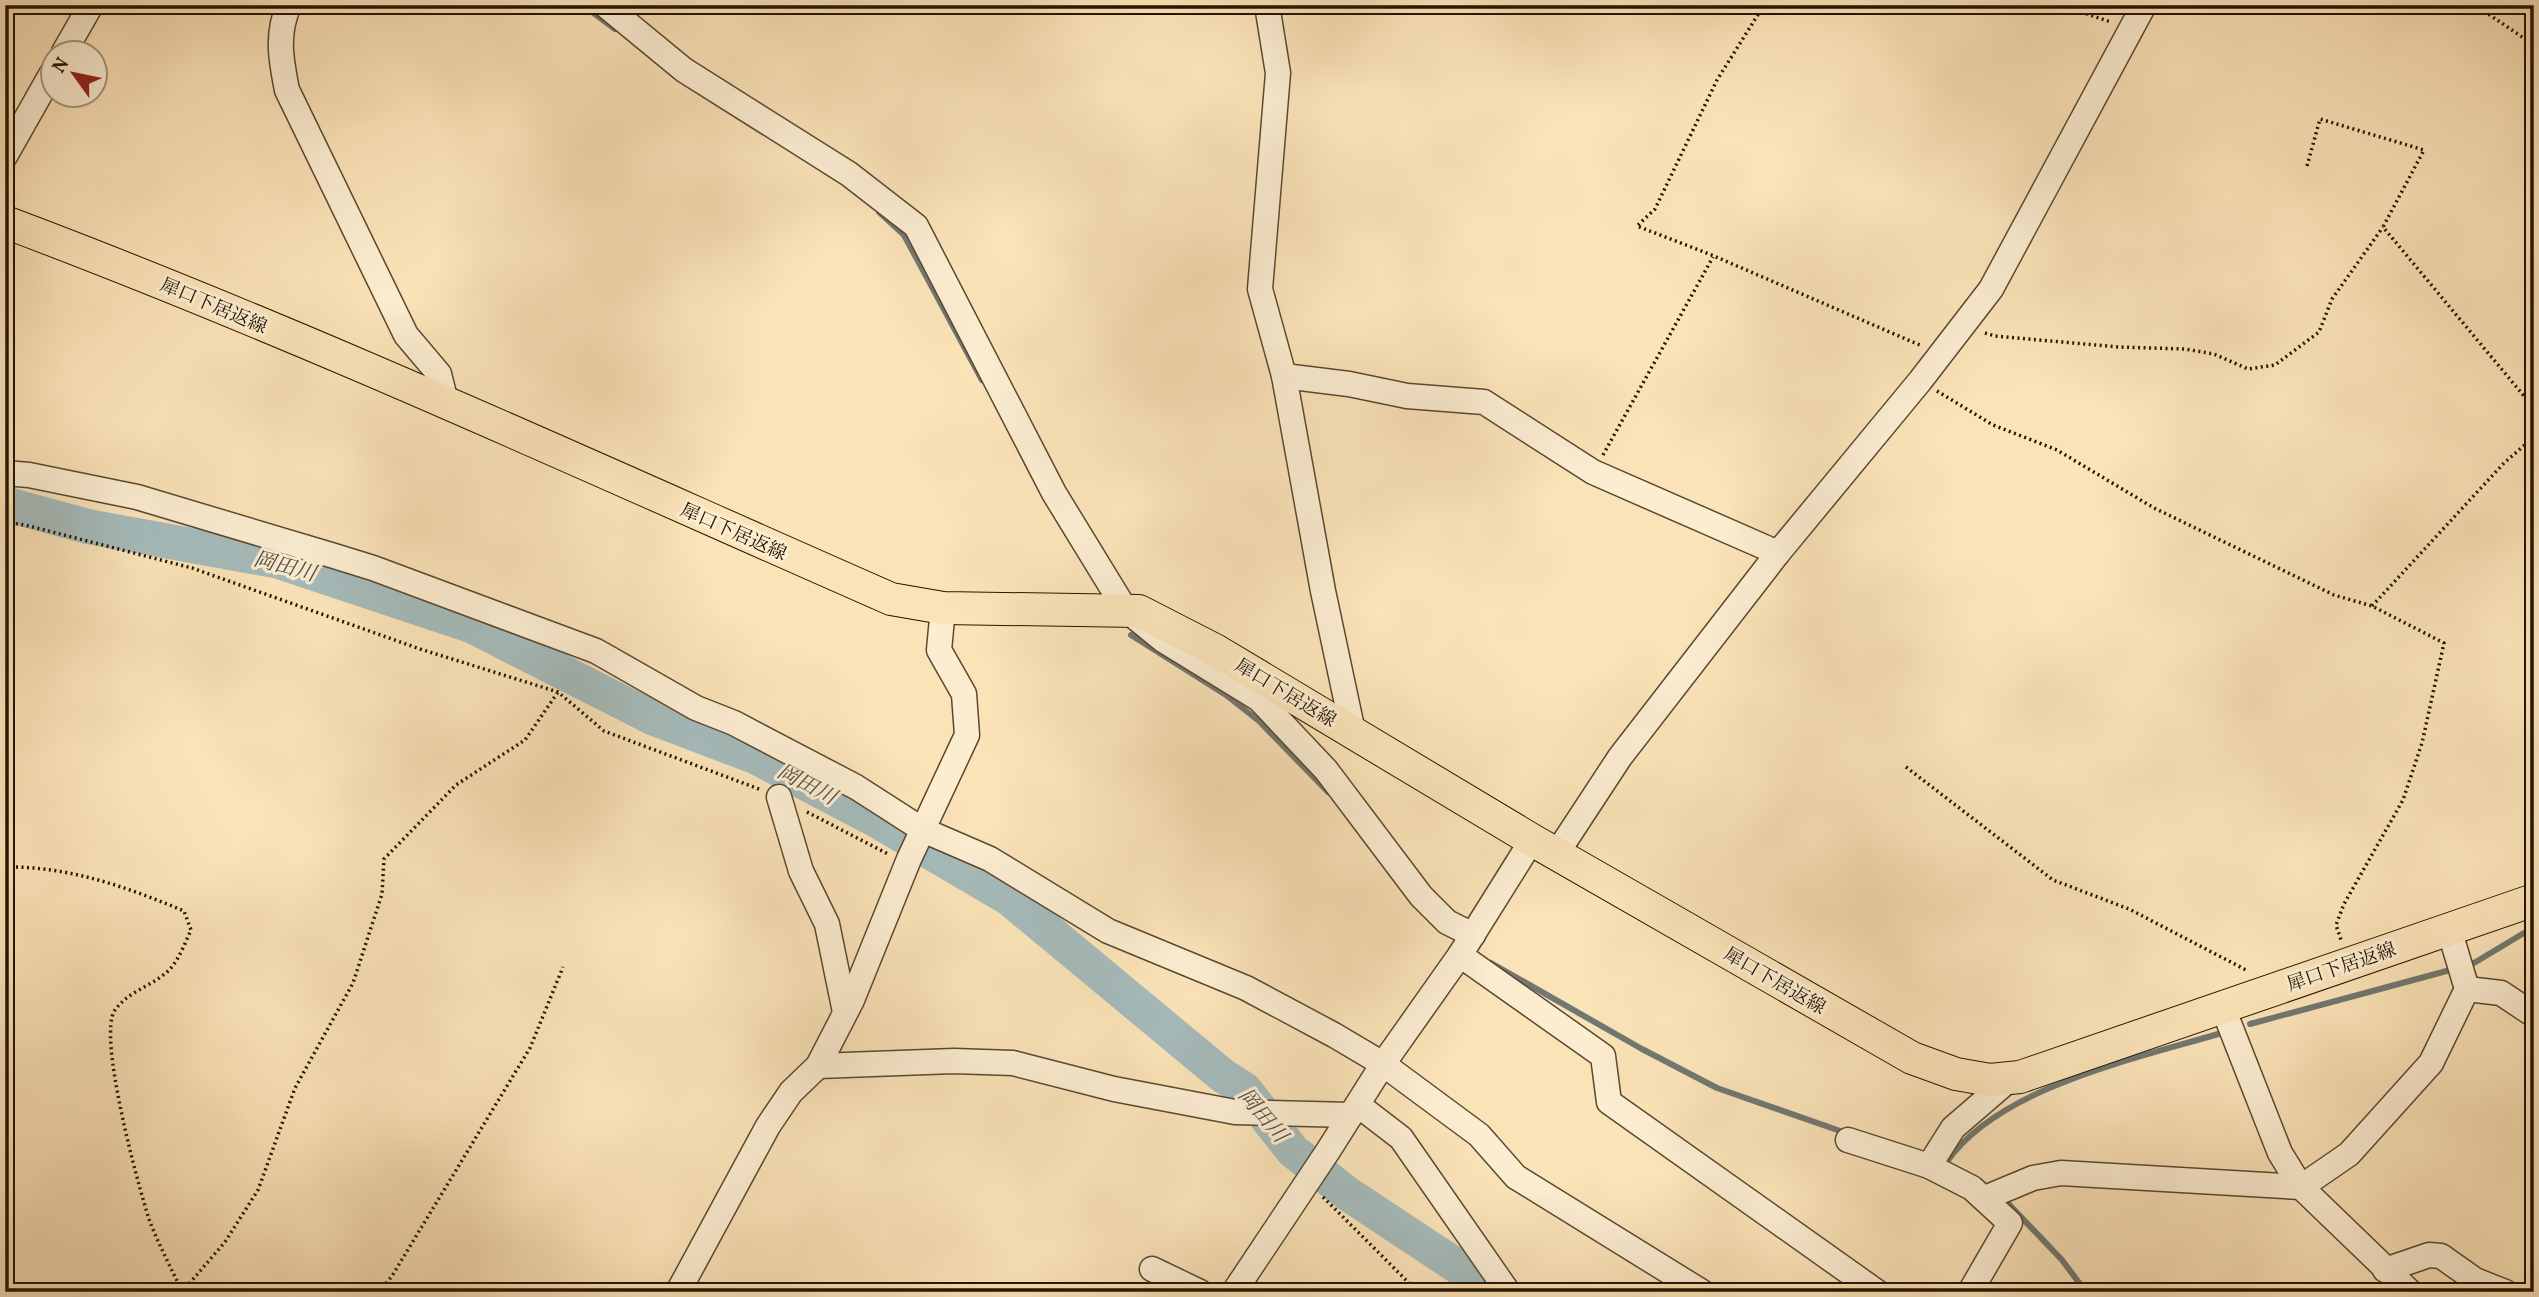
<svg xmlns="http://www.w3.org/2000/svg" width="2539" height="1297" font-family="Vollkorn,'Noto Serif JP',serif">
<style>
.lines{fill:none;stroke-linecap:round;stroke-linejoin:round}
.stream{stroke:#717871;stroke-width:6}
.river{stroke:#a5bbbb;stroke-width:35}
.minor-casing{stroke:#594830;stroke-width:27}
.major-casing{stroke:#231402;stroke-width:34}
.path{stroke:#231402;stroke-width:3.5;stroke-dasharray:2 3.5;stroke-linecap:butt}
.minor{stroke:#fcedd1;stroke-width:24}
.major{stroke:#fbe3b8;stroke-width:32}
.labels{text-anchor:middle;stroke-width:6;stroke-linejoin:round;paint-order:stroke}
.street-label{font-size:19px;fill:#231402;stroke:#fcedd1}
.water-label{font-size:21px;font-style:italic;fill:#504e43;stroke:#fcedd1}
</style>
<rect width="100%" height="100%" fill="#fbe3b8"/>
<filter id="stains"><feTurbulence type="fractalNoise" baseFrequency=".00286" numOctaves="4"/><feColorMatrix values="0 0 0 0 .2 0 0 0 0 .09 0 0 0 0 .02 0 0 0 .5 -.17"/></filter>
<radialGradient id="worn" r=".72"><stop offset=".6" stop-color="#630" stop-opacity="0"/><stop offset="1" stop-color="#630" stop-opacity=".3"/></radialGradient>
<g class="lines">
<!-- stream -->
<g class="stream">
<polyline points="583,5 615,29"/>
<polyline points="879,212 904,235 982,380"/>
<polyline points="1131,635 1226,695 1259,721 1328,792"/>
<polyline points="1491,963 1642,1049 1717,1088 1846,1133"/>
<polyline points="2465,966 2474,963 2534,927"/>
<polyline points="2250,1024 2454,969"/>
<path d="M1946,1163C1997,1088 2134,1059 2218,1034"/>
<polyline points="2003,1198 2062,1260 2086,1292"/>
</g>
<!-- river -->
<polyline class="river" points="5,504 90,527 277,561 472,626 653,718 756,757 874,819 1010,899 1222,1075 1245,1090 1293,1151 1348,1194 1469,1274 1487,1292"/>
<!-- minor casing -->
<g class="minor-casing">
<g id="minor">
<path d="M289,5C276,34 281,60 287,90L406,335L439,374L446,402"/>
<polyline points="605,5 684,70 849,174 916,226 1054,493 1125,609 1163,640 1259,699 1326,770 1421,896 1447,922 1473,935"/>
<polyline points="1267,5 1278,73 1260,289 1284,376 1323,591 1353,732"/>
<polyline points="64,52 91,5"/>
<polyline points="5,156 52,73"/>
<polyline points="1284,376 1349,384 1407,396 1484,402 1593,472 1778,553"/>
<polyline points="5,473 29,475 137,497 331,555 373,568 596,651 696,708 734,723 856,787 923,830 990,859 1108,931 1246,988 1334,1035 1383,1064 1479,1135 1516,1177 1702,1292"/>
<polyline points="779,797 801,871 827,924 845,1012"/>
<polyline points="1557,853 1620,757 1778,553 1920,381 1991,289 2144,5"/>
<polyline points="1460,955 1603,1056 1609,1102 1877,1292"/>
<polyline points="2467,989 2501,993 2534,1015"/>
<polyline points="2223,1008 2280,1153 2301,1187 2410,1292"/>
<polyline points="818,1066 954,1061 1013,1063 1114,1089 1235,1112 1351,1115"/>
<polyline points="1358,1105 1401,1138 1508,1292"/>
<polyline points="1848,1140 1929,1166 1972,1188 2010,1223 1970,1292"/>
<polyline points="1929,1166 1953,1128 2011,1078"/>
<polyline points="1985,1198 2033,1178 2061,1173 2301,1187 2349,1154 2431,1063 2467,989 2449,929"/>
<polyline points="1152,1269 1200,1292"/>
<polyline points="2385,1270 2429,1255 2441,1256 2475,1280 2505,1292"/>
<polyline points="678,1292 768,1126 791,1092 818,1066 852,1000 909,859 967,735 964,694 939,650 943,608"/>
<polyline points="1234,1292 1328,1151 1383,1064 1460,955 1532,840"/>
</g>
</g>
<!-- major casing -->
<g class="major-casing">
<path id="major" d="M5,222C306,335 597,470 891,599L943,608L1139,611L1215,650L1532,840L1912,1058L1956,1074L1990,1080L2020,1077L2534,900"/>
</g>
<!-- path -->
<g class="path">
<polyline points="1764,5 1717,80 1655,209 1637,226 1714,256 1922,346"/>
<polyline points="2060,5 2111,22"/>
<polyline points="2475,5 2534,45"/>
<polyline points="2307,166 2320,119 2424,150 2383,227 2534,408"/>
<polyline points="1985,333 1995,336 2118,347 2185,349 2214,354 2248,369 2275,365 2319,332 2332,299 2383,227"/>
<polyline points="1937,391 1993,425 2057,450 2154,508 2334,595 2372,606 2444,643 2422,743 2403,800 2344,904 2336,925 2341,940"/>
<polyline points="1603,455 1713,257"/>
<polyline points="5,522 25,525 192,568 420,649 558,692 604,731 759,789"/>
<polyline points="2372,606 2504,463 2534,437"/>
<polyline points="1906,767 2053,880 2129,909 2248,971"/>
<polyline points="807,812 890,855"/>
<path d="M5,867C68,866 127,887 184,911L191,930C185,943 180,957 171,968C156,985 129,990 115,1010C97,1035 138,1185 149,1219C157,1241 168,1262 178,1283L179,1292"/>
<polyline points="1323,1197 1418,1292"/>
<polyline points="182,1292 225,1242 258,1190 295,1088 353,983 382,894 384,859 456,785 525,740 558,692"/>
<polyline points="379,1292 392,1276 530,1048 563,967"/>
</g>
<!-- minor -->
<use href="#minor" class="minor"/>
<!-- major -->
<use href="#major" class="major"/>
</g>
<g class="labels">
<!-- street labels -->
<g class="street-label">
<text transform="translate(214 305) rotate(23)" y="7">犀口下居返線</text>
<text transform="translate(734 531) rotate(24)" y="7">犀口下居返線</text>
<text transform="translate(1286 692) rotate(31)" y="7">犀口下居返線</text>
<text transform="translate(2341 966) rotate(-19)" y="7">犀口下居返線</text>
<text transform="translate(1775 980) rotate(30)" y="7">犀口下居返線</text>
</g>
<!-- water labels -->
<g class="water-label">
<text transform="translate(285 566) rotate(15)" y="7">岡田川</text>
<text transform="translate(807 784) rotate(28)" y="7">岡田川</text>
<text transform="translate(1263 1115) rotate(50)" y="7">岡田川</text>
</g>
</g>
<!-- margin -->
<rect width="2539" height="1297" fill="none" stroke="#fbe3b8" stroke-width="28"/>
<rect x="7" y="7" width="2525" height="1283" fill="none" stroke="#231402" stroke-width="3.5"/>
<rect x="14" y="14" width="2511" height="1269" fill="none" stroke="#231402" stroke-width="2"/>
<!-- north arrow -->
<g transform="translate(74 74) rotate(303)"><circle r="33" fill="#fcedd1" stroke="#a5967e" stroke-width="2"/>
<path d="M0-5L12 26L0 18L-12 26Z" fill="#8f2418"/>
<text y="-10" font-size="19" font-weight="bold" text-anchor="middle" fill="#231402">N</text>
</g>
<rect width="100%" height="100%" filter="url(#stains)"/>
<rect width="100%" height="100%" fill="url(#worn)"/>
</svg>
